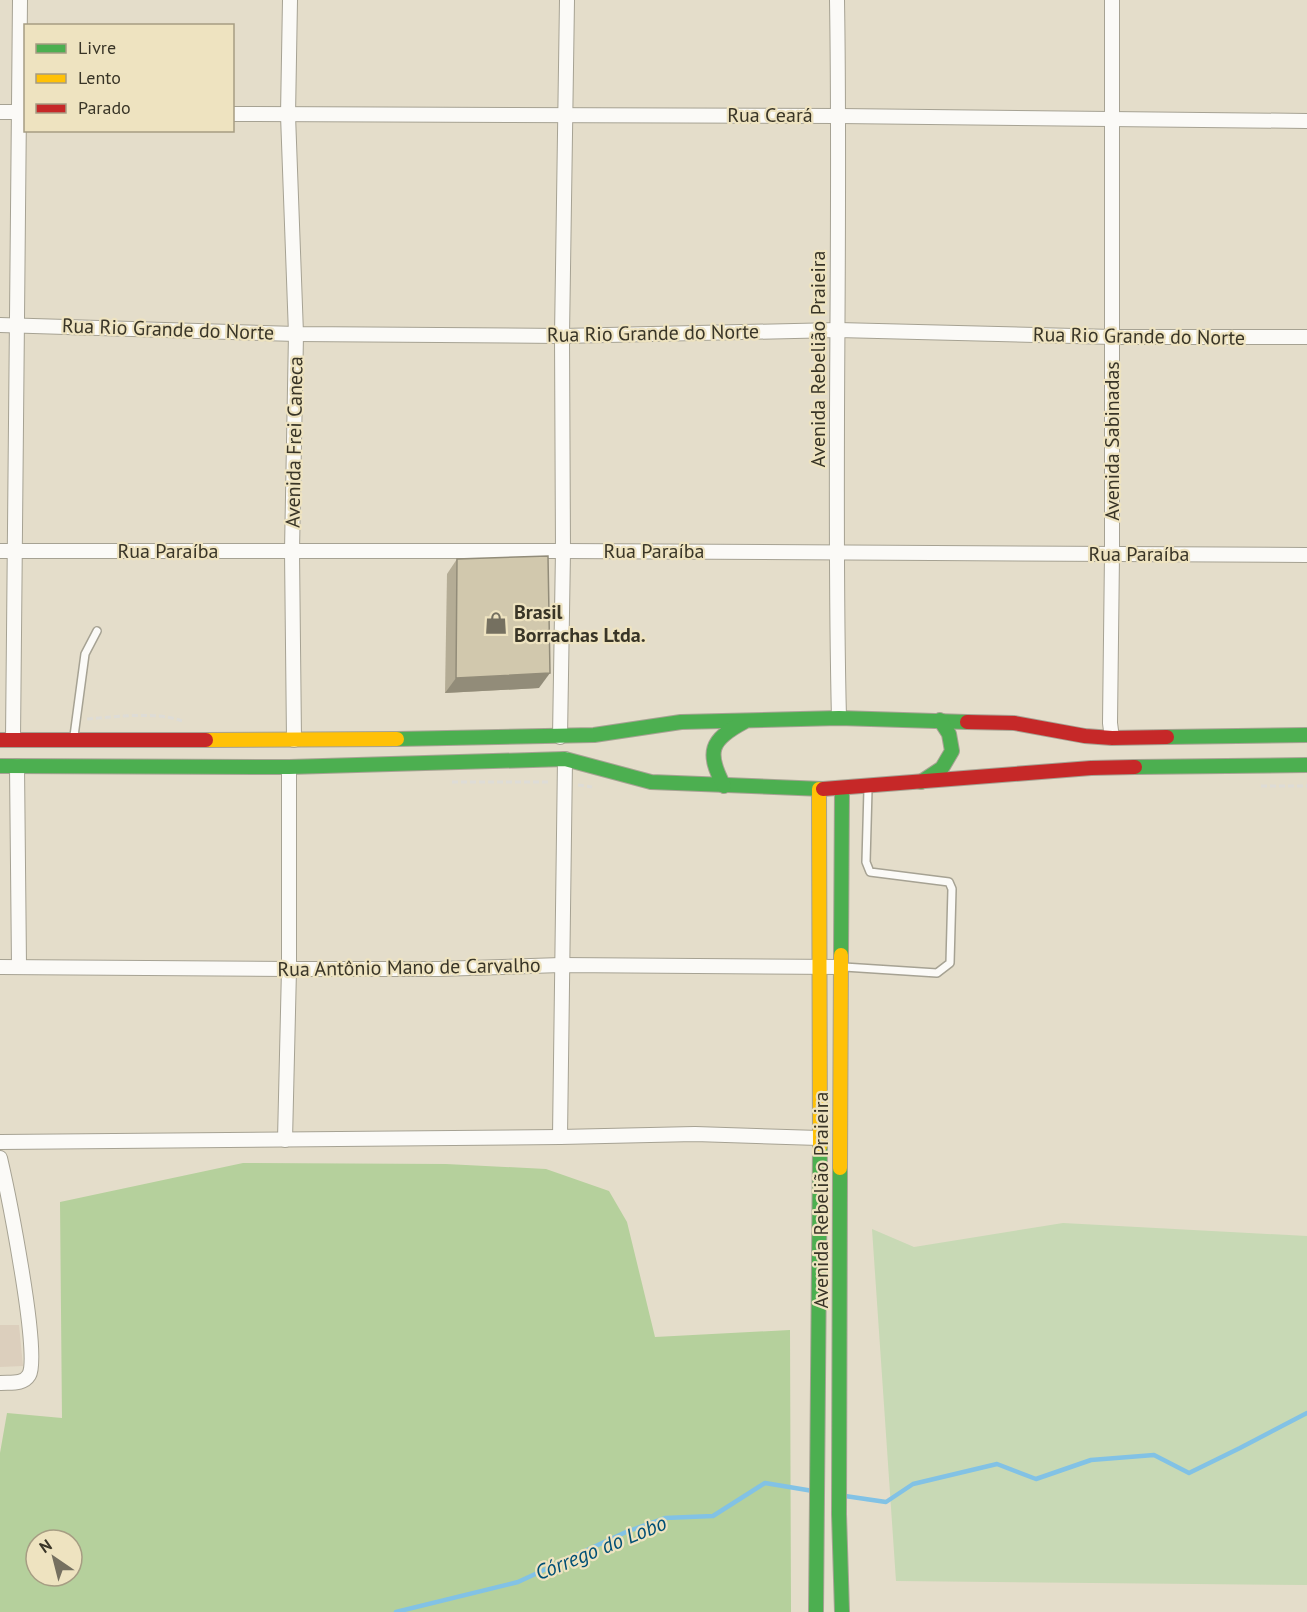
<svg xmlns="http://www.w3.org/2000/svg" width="1307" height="1612" font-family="'PT Sans',sans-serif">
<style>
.education{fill:#dccfbd}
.green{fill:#c8d9b5}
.forest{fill:#b5d09c;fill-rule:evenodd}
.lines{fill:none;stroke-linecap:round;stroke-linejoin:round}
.stream{stroke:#82c2e5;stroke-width:4.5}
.lane-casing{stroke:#a6a293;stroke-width:10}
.street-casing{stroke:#a6a293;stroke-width:16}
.fast-casing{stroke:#a6a293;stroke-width:16}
.slow-casing{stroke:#a6a293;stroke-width:16}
.jam-casing{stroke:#a6a293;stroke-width:16}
.path{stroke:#dedcd6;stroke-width:3;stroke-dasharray:6 3;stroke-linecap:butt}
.lane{stroke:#fbfaf7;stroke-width:7}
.street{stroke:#fbfaf7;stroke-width:14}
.fast{stroke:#4caf50;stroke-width:14}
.slow{stroke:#ffc107;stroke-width:14}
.jam{stroke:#c62828;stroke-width:14}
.wall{fill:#b4ac95}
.shaded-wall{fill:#928c79}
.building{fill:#d1c8ad;stroke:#928c79;stroke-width:1.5}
.labels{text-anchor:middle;stroke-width:4.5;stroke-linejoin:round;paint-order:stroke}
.street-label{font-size:20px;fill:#393527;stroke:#eee3c0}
.poi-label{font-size:20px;font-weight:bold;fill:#393527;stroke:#eee3c0;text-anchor:start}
.water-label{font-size:21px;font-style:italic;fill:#004f75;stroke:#eee3c0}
</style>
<rect width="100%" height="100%" fill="#e4ddca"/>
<!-- education -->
<polygon class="education" points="0,1325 19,1325 23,1366 0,1367"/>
<!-- green -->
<polygon class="green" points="1063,1223 1307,1236 1307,1585 896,1581 872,1229 914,1247"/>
<!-- forest -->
<path class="forest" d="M243,1163L446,1164L546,1169L609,1191L627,1222L655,1337L790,1330L791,1612H0V1453L7,1413L62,1418L60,1202ZM36,1540H72V1576H36Z"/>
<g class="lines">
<!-- stream -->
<g class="stream">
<polyline points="845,1496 886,1502 913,1484 997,1464 1036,1479 1091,1460 1154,1455 1189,1473 1240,1448 1307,1413"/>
<polyline points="396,1612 518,1582 626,1532 665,1518 713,1516 765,1483 813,1491"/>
</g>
<!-- lane casing -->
<g class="lane-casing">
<g id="lane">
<polyline points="74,736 85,654 97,631"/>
<polyline points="844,967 937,973 950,963 952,889 949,882 870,872 866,862 868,789"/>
</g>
</g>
<!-- street casing -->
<g class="street-casing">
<g id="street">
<polyline points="290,0 288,115 296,334 292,551 294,740"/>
<path d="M837,0C841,239 833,479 839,718"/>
<polyline points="0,112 26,112"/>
<polyline points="232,114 839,116 1307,121"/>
<polyline points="0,325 296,334 562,336 838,330 1113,337 1307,337"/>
<polyline points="0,551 563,551 1307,555"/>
<polyline points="560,737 563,551 562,336 567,0"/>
<polyline points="1112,738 1110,723 1112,554 1112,0"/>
<polyline points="13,740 20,0"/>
<polyline points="565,759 560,1137 695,1134 819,1138"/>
<polyline points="17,766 19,966"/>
<polyline points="0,967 289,969 438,969 561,965 842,967"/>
<polyline points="285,1140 289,969 289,767"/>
<polyline points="0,1142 560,1137"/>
<path d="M0,1158C7,1188 41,1355 29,1375C23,1385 10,1382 0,1383"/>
</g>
</g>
<!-- fast casing -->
<g class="fast-casing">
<g id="fast">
<polyline points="1167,737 1307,735"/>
<polyline points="397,739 594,735 681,722 839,718 967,722"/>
<polyline points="0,766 289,767 565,759 651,782 823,789"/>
<polyline points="1135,767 1307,765"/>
<polyline points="921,782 942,768 952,751 949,734 940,720"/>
<path d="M724,786C706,752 710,740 744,722"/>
<polyline points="841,955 842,788"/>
<polyline points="840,1168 839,1514 842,1612"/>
<polyline points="816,1612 820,1146"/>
</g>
</g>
<!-- slow casing -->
<g class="slow-casing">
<g id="slow">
<polyline points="206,740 397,739"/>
<polyline points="819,789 820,1146"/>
<polyline points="840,1168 841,955"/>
</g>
</g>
<!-- jam casing -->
<g class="jam-casing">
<g id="jam">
<polyline points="967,722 1014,723 1085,736 1112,738 1167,737"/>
<polyline points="0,740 206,740"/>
<polyline points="823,789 1091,768 1135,767"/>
</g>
</g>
<!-- path -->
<g class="path">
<path d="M87,719C115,717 156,711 182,721"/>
<polyline points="452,782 550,782"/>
<polyline points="578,785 592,787"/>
<polyline points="1261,786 1307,786"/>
</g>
<!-- lane -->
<use href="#lane" class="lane"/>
<!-- street -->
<use href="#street" class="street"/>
<!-- fast -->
<use href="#fast" class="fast"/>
<!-- slow -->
<use href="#slow" class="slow"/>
<!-- jam -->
<use href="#jam" class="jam"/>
</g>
<!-- wall -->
<polygon class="wall" points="457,559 539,688 445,693 447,574"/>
<!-- shaded-wall -->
<polygon class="shaded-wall" points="550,673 539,688 445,693 456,678"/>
<!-- building -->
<polygon class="building" points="548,556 550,673 456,678 457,559"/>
<!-- icons -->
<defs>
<g id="shop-bare" transform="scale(1.8)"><path d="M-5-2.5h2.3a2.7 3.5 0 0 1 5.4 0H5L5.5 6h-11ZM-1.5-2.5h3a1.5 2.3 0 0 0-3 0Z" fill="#757060" stroke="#eee3c0" stroke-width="2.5" paint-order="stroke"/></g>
</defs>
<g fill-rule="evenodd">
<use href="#shop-bare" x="496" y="623"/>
</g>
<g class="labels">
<!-- street labels -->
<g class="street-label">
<text x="770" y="122">Rua Ceará</text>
<text transform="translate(168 329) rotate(2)" y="7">Rua Rio Grande do Norte</text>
<text transform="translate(653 333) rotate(-1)" y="7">Rua Rio Grande do Norte</text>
<text transform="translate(1139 336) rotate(1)" y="7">Rua Rio Grande do Norte</text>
<text transform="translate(818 359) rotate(-90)" y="7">Avenida Rebelião Praieira</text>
<text transform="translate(1112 441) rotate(-90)" y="7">Avenida Sabinadas</text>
<text transform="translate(294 442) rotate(-89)" y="7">Avenida Frei Caneca</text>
<text x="168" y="558">Rua Paraíba</text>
<text x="654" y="558">Rua Paraíba</text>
<text x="1139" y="561">Rua Paraíba</text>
<text transform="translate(409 967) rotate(-1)" y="7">Rua Antônio Mano de Carvalho</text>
<text transform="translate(821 1200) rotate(-90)" y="7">Avenida Rebelião Praieira</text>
</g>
<!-- poi labels -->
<g class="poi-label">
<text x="514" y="619">Brasil<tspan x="514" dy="23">Borrachas Ltda.</tspan></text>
</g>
<!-- water labels -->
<g class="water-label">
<text transform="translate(601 1548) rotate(-22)" y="7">Córrego do Lobo</text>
</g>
</g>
<!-- legend -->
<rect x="24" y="24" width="210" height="108" fill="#eee3c0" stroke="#a69d83" stroke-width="1.5"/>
<rect x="36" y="44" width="30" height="9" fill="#4caf50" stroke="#a69d83" stroke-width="1.5"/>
<text x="78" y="54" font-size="18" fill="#393527">Livre</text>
<rect x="36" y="74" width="30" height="9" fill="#ffc107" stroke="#a69d83" stroke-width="1.5"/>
<text x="78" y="84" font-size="18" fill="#393527">Lento</text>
<rect x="36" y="104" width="30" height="9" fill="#c62828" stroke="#a69d83" stroke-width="1.5"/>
<text x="78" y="114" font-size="18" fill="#393527">Parado</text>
<!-- north arrow -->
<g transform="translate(54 1558) rotate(325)"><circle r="28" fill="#eee3c0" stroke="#a69d83" stroke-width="1.5"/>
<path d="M0-4.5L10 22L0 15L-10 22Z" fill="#757060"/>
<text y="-9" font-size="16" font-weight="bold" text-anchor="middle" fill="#393527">N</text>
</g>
</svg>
